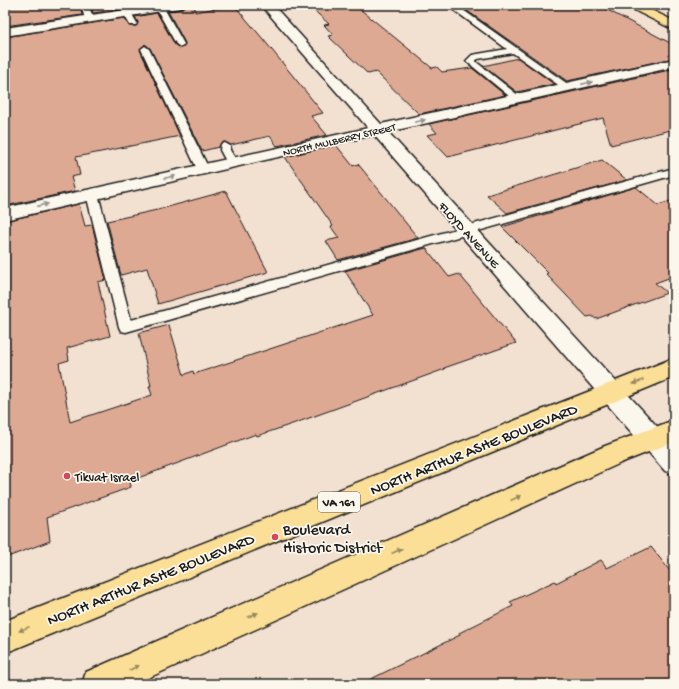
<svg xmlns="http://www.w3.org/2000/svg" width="679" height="689" font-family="'Gochi Hand',sans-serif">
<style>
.building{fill:#dea993;stroke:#1c1c1c}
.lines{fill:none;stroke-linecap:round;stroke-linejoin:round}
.service-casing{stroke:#1c1c1c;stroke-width:3}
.minor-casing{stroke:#1c1c1c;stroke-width:3}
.tertiary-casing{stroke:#1c1c1c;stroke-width:3}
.primary-casing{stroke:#1c1c1c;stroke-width:3}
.service{fill:#fbf7ec;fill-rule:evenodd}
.minor{fill:#fbf7ec;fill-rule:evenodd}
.tertiary{fill:#fbf7ec;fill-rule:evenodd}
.primary{fill:#fbdf96;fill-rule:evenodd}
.oneway{fill:#97948e}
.oneway2{fill:#97875f}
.poi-dot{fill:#d1495b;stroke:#fbf7ec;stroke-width:1.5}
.labels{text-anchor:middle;stroke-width:3.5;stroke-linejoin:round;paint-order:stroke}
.far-street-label{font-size:11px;fill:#1c1c1c;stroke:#fbf7ec}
.shield{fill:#fbf7ec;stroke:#5f5e5a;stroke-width:1}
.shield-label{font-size:12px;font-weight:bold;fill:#1c1c1c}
.street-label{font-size:13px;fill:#1c1c1c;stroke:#fbf7ec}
.poi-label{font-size:13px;fill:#1c1c1c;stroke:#fbf7ec;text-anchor:start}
.near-street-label{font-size:16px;fill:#1c1c1c;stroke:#fbf7ec}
.near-poi-label{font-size:16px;fill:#1c1c1c;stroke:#fbf7ec;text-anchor:start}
</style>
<rect width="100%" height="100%" fill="#f2e0d1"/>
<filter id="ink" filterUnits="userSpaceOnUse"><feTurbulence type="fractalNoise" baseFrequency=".025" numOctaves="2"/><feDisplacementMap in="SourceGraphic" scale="8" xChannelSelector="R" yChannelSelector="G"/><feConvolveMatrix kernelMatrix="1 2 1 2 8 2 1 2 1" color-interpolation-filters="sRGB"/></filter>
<g filter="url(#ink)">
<!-- building -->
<g class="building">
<polygon points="5,5 80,5 82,15 5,26"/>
<polygon points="91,5 148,5 93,13"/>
<polygon points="187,5 195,5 195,12 234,5 263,39 323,113 311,116 327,135 277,146 270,136 231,145 225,142 221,143 219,147 202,151 150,48 145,44 140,50 180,136 76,157 80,175 71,177 75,191 5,206 5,37 124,18 129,26 136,26 138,22 135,17 157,13 175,45 180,48 184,47 185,43 168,11 181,9"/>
<polygon points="308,5 355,5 432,68 437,67 442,72 472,68 505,95 419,114 376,72 368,74 328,36 333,35 324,25 329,24"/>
<polygon points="459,5 598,5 674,45 674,58 567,81"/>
<polygon points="518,58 554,84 517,92 483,66"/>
<polygon points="674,69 674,129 611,145 603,118 448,157 427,135 437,133 429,124"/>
<polygon points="336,145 353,166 358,164 418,238 338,260 326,241 339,238 331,227 333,226 285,157"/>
<polygon points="602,160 627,180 507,213 487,195"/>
<polygon points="636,187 658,205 674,200 674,276 655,283 667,293 596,319 592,316 587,317 546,274 548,273 502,227"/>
<polygon points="226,191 268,272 158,304 147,268 121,275 107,221 157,210"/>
<polygon points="79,204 85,226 92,225 106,280 98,282 110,336 67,348 69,360 59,363 70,422 152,395 149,386 151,386 139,333 169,325 184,375 193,371 194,374 373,315 345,271 426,248 449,277 459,274 516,343 444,368 445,369 298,422 257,436 256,434 130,481 131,487 47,517 50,541 5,558 5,221"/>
<polygon points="651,547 674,576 674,684 361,684 460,635 459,633 513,606 510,602 555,581 556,583 601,560 607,568"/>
</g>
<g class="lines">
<!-- service casing -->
<g class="service-casing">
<g id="service">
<polygon points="81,5 89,5 93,19 92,21 89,21 85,19"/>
<polygon points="447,5 456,5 572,87 567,90 564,89 513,53 478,59 475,61 523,99 518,102 515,101 466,61 472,55 507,49"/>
<polygon points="157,6 163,6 164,8 184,44 183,46 180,47 176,44 156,8"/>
<polygon points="124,11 130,11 137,23 136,25 130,25 123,13"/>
<polygon points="145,46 149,49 209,169 207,171 203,172 197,169 141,49"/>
<polygon points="225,143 230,146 230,150 238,163 236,165 228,165 220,150 221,144"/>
<polygon points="674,168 674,175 126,332 121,331 119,327 86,194 88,192 96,192 98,194 131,320"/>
</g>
</g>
<!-- minor casing -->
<g class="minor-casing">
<polygon id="minor" points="261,5 273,5 381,124 674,59 674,67 388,132 674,445 674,475 665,471 374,135 5,220 5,208 368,128"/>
</g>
<!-- tertiary casing -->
<g class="tertiary-casing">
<polygon id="tertiary" points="158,5 186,5 180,8 5,36 5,28"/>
</g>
<!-- primary casing -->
<g class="primary-casing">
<g id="primary">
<polygon points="626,5 641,5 674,21 674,30 628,7"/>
<polygon points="674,358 674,377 5,653 5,621"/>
<polygon points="674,420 674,442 623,462 135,684 82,684 86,672 605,446"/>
</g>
</g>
<!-- service -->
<use href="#service" class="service"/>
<!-- minor -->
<use href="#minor" class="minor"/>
<!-- tertiary -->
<use href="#tertiary" class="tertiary"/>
<!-- primary -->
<use href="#primary" class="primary"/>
</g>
<!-- one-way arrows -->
<defs><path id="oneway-solid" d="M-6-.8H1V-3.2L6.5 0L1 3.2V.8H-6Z"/></defs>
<g class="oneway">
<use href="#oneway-solid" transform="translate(587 83) rotate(-13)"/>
<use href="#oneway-solid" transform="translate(420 121) rotate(-13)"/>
<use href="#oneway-solid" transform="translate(170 177) rotate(-13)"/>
<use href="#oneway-solid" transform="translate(43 205) rotate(-13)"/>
</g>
<g class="oneway2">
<use href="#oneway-solid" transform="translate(638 382) rotate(158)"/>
<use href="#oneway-solid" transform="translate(516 498) rotate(-24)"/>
<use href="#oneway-solid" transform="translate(397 551) rotate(-24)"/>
<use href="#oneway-solid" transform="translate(253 615) rotate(-24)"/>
<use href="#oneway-solid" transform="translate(24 629) rotate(158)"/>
<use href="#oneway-solid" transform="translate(134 668) rotate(-24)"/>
</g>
</g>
<!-- markers -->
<g class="poi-dot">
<circle cx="67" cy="476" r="4"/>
<circle cx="275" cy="537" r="4"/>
</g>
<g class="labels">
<!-- far-street labels -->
<g class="far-street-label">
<text transform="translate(339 139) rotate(-13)" y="4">NORTH MULBERRY STREET</text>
</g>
<!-- shield labels -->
<rect class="shield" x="318" y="492" width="42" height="20" rx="3"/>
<g class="shield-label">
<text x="339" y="506">VA 161</text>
</g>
<!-- street labels -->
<g class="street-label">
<text transform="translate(470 234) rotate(48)" y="5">FLOYD AVENUE</text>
</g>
<!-- poi labels -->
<g class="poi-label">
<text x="75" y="481">Tikvat Israel</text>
</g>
<!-- near-street labels -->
<g class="near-street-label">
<text transform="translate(473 448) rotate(-22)" y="6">NORTH ARTHUR ASHE BOULEVARD</text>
<text transform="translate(150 578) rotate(-22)" y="6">NORTH ARTHUR ASHE BOULEVARD</text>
</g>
<!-- near-poi labels -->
<g class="near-poi-label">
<text x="283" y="534">Boulevard<tspan x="283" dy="18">Historic District</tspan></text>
</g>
</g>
<!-- margin -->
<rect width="679" height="689" fill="none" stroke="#fbf7ec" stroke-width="20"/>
<rect x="10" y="10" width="659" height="669" fill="none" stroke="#1c1c1c" stroke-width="1.5" filter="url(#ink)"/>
</svg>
